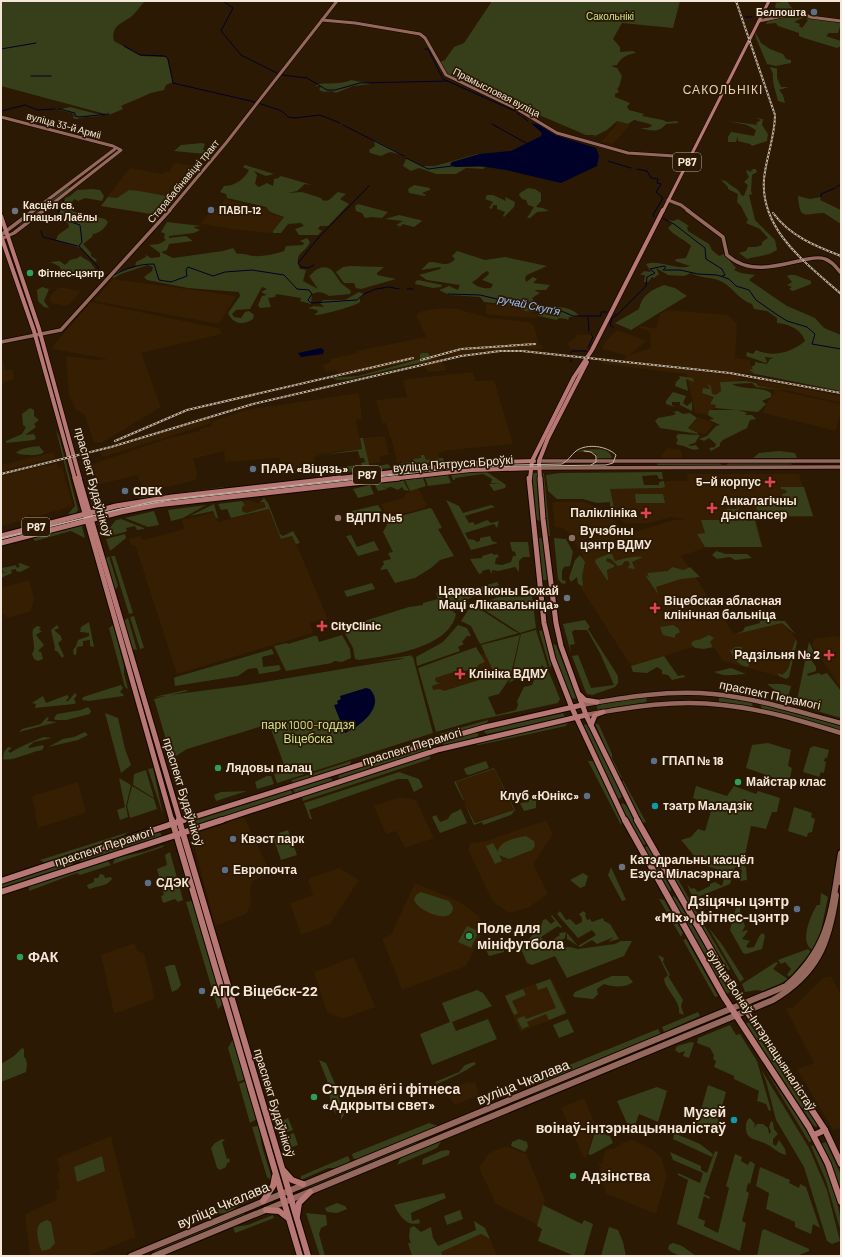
<svg xmlns="http://www.w3.org/2000/svg" width="842" height="1257" font-family="Barlow,sans-serif">
<style>
.built{fill:#351e01}
.green{fill:#363f1a;fill-rule:evenodd}
.water{fill:#000128}
.lines{fill:none;stroke-linecap:round;stroke-linejoin:round}
.stream{stroke:#000128;stroke-width:1}
.secondary-far3-casing{stroke:#130400;stroke-width:4}
.secondary-far2-casing{stroke:#130400;stroke-width:5}
.secondary-far1-casing{stroke:#130400;stroke-width:6}
.secondary-casing{stroke:#130400;stroke-width:8}
.primary-far3-casing{stroke:#130400;stroke-width:4}
.primary-far2-casing{stroke:#130400;stroke-width:5.5}
.primary-far1-casing{stroke:#130400;stroke-width:7}
.primary-casing{stroke:#130400;stroke-width:8}
.secondary-far3{stroke:#94685a;stroke-width:3}
.secondary-far2{stroke:#94685a;stroke-width:3.5}
.secondary-far1{stroke:#94685a;stroke-width:4.5}
.secondary{stroke:#94685a;stroke-width:6}
.primary-far3{stroke:#b77773;stroke-width:3}
.primary-far2{stroke:#b77773;stroke-width:4}
.primary-far1{stroke:#b77773;stroke-width:5}
.primary{stroke:#b77773;stroke-width:6}
.tram{stroke:#c3b5a6;stroke-width:1}
.rail-casing{stroke:#c3b5a6;stroke-width:2}
.rail{stroke:#2b1903;stroke-width:1;stroke-dasharray:2;stroke-linecap:butt}
.service-dot{fill:#5c6f8a;stroke:#2b1903;stroke-width:1.5}
.worship-dot{fill:#6b7280;stroke:#2b1903;stroke-width:1.5}
.leisure-dot{fill:#2e9e5b;stroke:#2b1903;stroke-width:1.5}
.health-dot{fill:#e0444e;stroke:#2b1903;stroke-width:1.5}
.education-dot{fill:#8d6e63;stroke:#2b1903;stroke-width:1.5}
.culture-dot{fill:#0f9aa8;stroke:#2b1903;stroke-width:1.5}
.labels{text-anchor:middle;stroke-width:3.5;stroke-linejoin:round;paint-order:stroke}
.far-poi-label{font-size:10px;font-weight:bold;fill:#f4e7da;stroke:#2b1903;text-anchor:start}
.far-park-label{font-size:10px;fill:#cce48b;stroke:#2b1903}
.far-street-label{font-size:10px;fill:#f4e7da;stroke:#2b1903}
.shield{fill:#2b1903;stroke:#b8a99a;stroke-width:1}
.shield-label{font-size:11px;font-weight:bold;fill:#f4e7da}
.far-water-label{font-size:11px;font-style:italic;fill:#9dc1fc;stroke:#2b1903}
.far-quarter-label{font-size:12px;letter-spacing:1px;fill:#ead0b5;stroke:#2b1903}
.street-label{font-size:12px;fill:#f4e7da;stroke:#2b1903}
.poi-label{font-size:12px;font-weight:bold;fill:#f4e7da;stroke:#2b1903;text-anchor:start}
.park-label{font-size:12px;fill:#cce48b;stroke:#2b1903}
.near-poi-label{font-size:14px;font-weight:bold;fill:#f4e7da;stroke:#2b1903;text-anchor:start}
.near-street-label{font-size:14px;fill:#f4e7da;stroke:#2b1903}
</style>
<rect width="100%" height="100%" fill="#2b1903"/>
<!-- built -->
<g class="built">
<polygon points="617,121 630,125 613,144 601,142 617,124 615,123"/>
<polygon points="175,163 201,167 159,216 100,206 130,168 162,174 165,171 169,172"/>
<polygon points="225,199 268,209 269,213 283,217 272,233 238,230 201,224 207,215 211,215"/>
<polygon points="113,279 202,291 236,296 219,324 93,301"/>
<polygon points="59,287 81,291 68,306 51,303 49,297"/>
<polygon points="91,302 219,328 222,334 141,353 161,407 101,443 94,442 84,414 76,410 69,395 66,356 97,360 107,359 53,349 52,347"/>
<polygon points="486,304 512,305 523,310 538,314 536,318 490,315 486,314"/>
<polygon points="442,308 458,309 489,318 530,322 534,326 539,345 542,345 543,349 482,351 445,358 442,356 440,357 447,370 429,372 416,360 352,375 339,375 336,370 326,372 322,365 331,362 330,359 357,353 356,351 426,337 416,315 422,311"/>
<polygon points="667,310 728,315 737,324 735,358 750,360 752,374 624,360 627,356 602,349 605,342 617,330 647,341 629,355 651,348 650,332 640,328 640,326 656,328 660,314"/>
<polygon points="591,334 596,335 588,351 571,349 567,343 573,340 577,335"/>
<polygon points="1,356 6,370 13,370 14,379 3,383 1,386"/>
<polygon points="603,360 739,376 741,378 757,381 758,380 841,396 841,403 789,391 757,386 757,383 740,379 708,415 695,413 686,374 602,364"/>
<polygon points="473,372 476,381 494,380 513,444 443,451 443,452 438,453 440,459 425,461 423,455 421,455 422,458 412,459 412,461 397,463 391,437 390,437 386,423 382,424 376,400 407,397 403,381 407,379"/>
<polygon points="775,391 781,391 841,404 841,412 836,431 763,413 764,408"/>
<polygon points="359,393 362,419 356,420 362,449 322,454 314,457 317,471 282,475 279,458 225,462 224,451 193,459 198,476 196,477 196,480 163,488 160,485 143,489 137,475 97,485 92,464 169,438 200,431 200,429 211,426 213,421 246,410"/>
<polygon points="699,417 714,424 705,435 689,428"/>
<polygon points="209,418 212,423 103,457 100,452"/>
<polygon points="385,436 389,455 379,456 381,462 369,464 363,438"/>
<polygon points="667,448 681,450 682,458 660,458"/>
<polygon points="54,452 55,458 1,471 1,465"/>
<polygon points="57,463 59,468 62,467 73,506 38,516 27,515 28,519 1,526 1,476"/>
<polygon points="687,474 799,474 814,517 755,517 763,547 705,548 681,556 734,634 779,619 796,638 788,679 723,661 710,642 631,666 577,582 583,556 568,532 563,528 555,527 552,502 581,501 604,509 627,534 674,520 685,519 671,517 650,523 626,524 613,514 609,489 662,488 665,487 665,482 667,481 688,481"/>
<polygon points="418,488 427,505 424,508 388,518 381,504 404,498 405,494"/>
<polygon points="250,500 257,503 264,501 266,507 245,513 242,511 242,507 245,505 242,501"/>
<polygon points="269,509 281,539 293,536 328,619 310,623 313,633 177,674 135,545 131,546 129,539 141,536 142,540 184,529 182,520 214,512 218,522"/>
<polygon points="29,580 34,598 31,611 7,618 1,611 1,588"/>
<polygon points="835,636 841,638 841,688 812,645 814,639"/>
<polygon points="485,653 497,677 436,697 424,671"/>
<polygon points="494,769 513,810 475,822 456,782"/>
<polygon points="78,782 86,813 38,828 32,796"/>
<polygon points="399,797 416,800 434,838 405,848 396,831 386,834 374,806"/>
<polygon points="243,815 270,871 252,882 250,888 251,905 246,914 215,926 192,838 200,832 225,824"/>
<polygon points="546,820 553,834 533,864 548,894 528,908 509,913 493,902 468,850 470,843 486,841"/>
<polygon points="339,868 359,880 330,924 301,935 290,903 313,895 308,881 310,878"/>
<polygon points="415,883 458,901 479,916 484,930 466,966 402,990 382,938 391,935"/>
<polygon points="135,943 137,951 144,953 155,999 114,1014 101,955"/>
<polygon points="354,957 375,1007 342,1019 327,1012 314,972"/>
<polygon points="831,976 841,995 841,1128 833,1130 797,1069 814,1063 786,1009 795,1006 823,978"/>
<polygon points="551,978 568,1013 520,1032 504,995"/>
<polygon points="470,1081 471,1083 475,1082 479,1095 455,1105 446,1094 449,1093 448,1090"/>
<polygon points="584,1098 596,1126 586,1157 584,1158 561,1108"/>
<polygon points="111,1136 136,1237 88,1256 30,1256 25,1214 57,1200 56,1191 60,1189 57,1174 60,1172 57,1158"/>
<polygon points="632,1140 652,1149 663,1160 662,1160 667,1176 656,1214 607,1194 599,1177 601,1167 598,1166 599,1163 602,1164 605,1151 608,1149 612,1149 622,1144 621,1143"/>
<polygon points="506,1146 526,1154 528,1158 545,1200 538,1225 496,1204 479,1168 489,1153"/>
<polygon points="481,1234 490,1239 497,1256 443,1256 441,1252"/>
</g>
<!-- green -->
<g class="green">
<path d="M1,1H145C141,5 138,10 134,14C126,23 110,23 114,41L141,56L165,57L167,58L173,82L166,85L164,90L151,93L121,106L123,109L109,115L1,86Z"/>
<path d="M492,1H680L673,28L622,23L613,39L620,47V52L633,51L636,53C628,54 621,57 617,65L611,66L617,68L622,76L619,87L617,88L619,92L615,94V97L630,103L627,107L629,110L644,114L642,116L663,120L667,122L676,121L679,123L666,124C659,133 651,131 640,128H648L652,126L650,124L634,120L628,124L617,121L607,130L593,137L595,135H586L539,115H530L451,77L445,72L440,62L445,60L454,47L464,43Z"/>
<polygon points="787,1 791,7 800,12 776,16 774,10 777,9 775,7 776,3"/>
<polygon points="801,13 805,15 805,17 794,22 800,24 799,26 802,28 808,20 806,19 808,17 841,23 838,33 829,33 826,36 841,41 841,46 837,48 804,38 799,36 799,33 778,26 776,23 766,24 768,19"/>
<polygon points="755,31 761,43 770,49 783,54 786,59 791,60 791,63 776,66 767,64 756,38"/>
<path d="M770,67L779,69H777V78L781,87H789L779,90L783,95L785,103L778,101C776,91 772,84 773,74Z"/>
<path d="M351,80L371,84L353,86L336,93C330,89 325,94 319,90L321,86H315C321,81 339,86 351,80Z"/>
<polygon points="70,107 101,115 101,116 88,117 91,116 76,119 73,118 74,115 72,113 58,110"/>
<polygon points="755,118 763,119 762,125 768,134 767,141 752,146 750,144 738,141 738,136 736,142 728,142 728,137 731,132 754,136 756,130 747,125 727,121 758,125 756,123 761,120"/>
<polygon points="374,140 403,155 390,152 381,156 370,153 369,150 375,146"/>
<polygon points="202,143 205,144 203,149 207,153 205,154 174,151 181,145"/>
<polygon points="477,154 479,154 452,162 450,166 455,167 485,167 483,169 466,168 456,174 436,174 419,168 411,171 403,166 406,159 409,159 423,166 435,166"/>
<path d="M245,165L274,174L266,176L254,171L257,175L255,184L259,187L267,183L273,186L274,179L279,178V177L281,176L312,185L305,184L297,191L288,193L302,192L321,198L322,200C330,203 332,196 338,192L346,194L340,199L349,204L328,226H320L318,229L322,231L318,235H299L295,229L304,226L301,223L288,224L281,233H273V231L284,217L270,212L266,207L227,198L226,194L220,192L224,186C234,186 244,180 249,170L243,167Z"/>
<path d="M753,169H756L757,172L752,175L751,191L752,194L749,195L755,220L775,240L777,250C768,256 758,256 747,259L739,253L746,251L748,247H756L762,245V242L768,238L760,229L746,223L748,220L741,206L737,202L738,194L728,189V187L721,180L726,181C731,187 739,188 741,195L744,196L748,185L744,182L749,177L746,171L748,170L750,172Z"/>
<polygon points="414,185 430,188 430,190 422,193 426,195 425,196 409,193 408,189"/>
<polygon points="68,187 70,188 21,225 19,225"/>
<polygon points="528,188 535,189 541,193 541,201 536,207 543,208 549,211 537,212 530,218 527,218 534,207 528,205 526,200 522,199 519,195 520,193"/>
<path d="M92,189L100,190L104,196L102,201L85,198L78,201L74,199L70,206L74,208L72,211L105,219L108,222C105,228 100,233 93,234L92,237L83,244L91,253V256L97,260L95,262L81,248L56,240L58,235L69,227L68,223L65,222L58,216L65,198L70,196L77,190Z"/>
<path d="M129,190C145,191 158,195 174,197L158,215L101,206L108,197L117,198Z"/>
<polygon points="487,195 493,195 506,201 505,197 515,202 514,207 504,217 503,216 505,212 497,209 497,205 493,205 492,209 489,208 493,202 485,199"/>
<path d="M798,196L810,199L821,197L820,200L841,210V224L824,213C805,213 800,222 798,196Z"/>
<polygon points="358,204 388,212 382,218 372,217 365,218 362,213 356,211 355,206"/>
<polygon points="399,215 420,220 422,221 414,227 403,224 395,231 400,226 396,225 403,221 385,219"/>
<path d="M678,219L689,226L687,227L688,231L709,244L712,250L719,256L724,254L736,268L734,270L741,273L755,275L749,280L787,306L815,318L824,328L841,335V391L750,373H754L749,370L753,369L751,367L755,365V362L767,364L770,359L774,358L765,357L767,362L766,363L746,356L747,352L753,354L756,350C773,358 792,352 805,341C801,329 789,324 777,323V318L767,311L754,309L752,304C738,300 732,285 718,280C709,277 699,278 691,273L684,276L668,275L656,268L659,274L654,278L652,277L648,282H644L645,275H640L644,271L651,272L646,264C660,259 676,271 690,266L675,261L676,259L686,258L691,246C684,239 674,236 668,228L672,224L668,220L673,221Z"/>
<path d="M167,222L201,226L193,227L200,230L194,233L169,236V238L186,236L193,241L169,244L167,250L161,252L173,258L223,251L233,248L237,254C243,253 247,255 253,256C260,257 277,254 284,251L286,246L303,245L304,243L300,241L307,238L310,242C304,255 293,252 300,269L306,270L303,281L318,289L309,276C312,274 314,271 316,270C331,262 334,274 341,283C344,286 348,288 351,291L350,294L329,296C324,292 318,291 312,294L311,304L300,301L301,298L276,294L275,297L268,298L271,307L260,308L258,305L262,296L267,295L261,292L267,289L262,287L250,309L236,310L232,314L234,317L241,318L245,312L249,311L254,315L253,319C243,326 233,324 228,313L240,296L239,292L188,288L147,280L144,277L152,271L153,267L148,265L121,274L114,278L112,277L117,272L135,267L136,262L146,257V255L151,258L160,257V253L149,245L159,244L166,240L164,238L165,234L161,232Z"/>
<path d="M457,251L485,260L505,257L547,266L527,275L525,278L526,282L533,277L537,279L533,283L550,285L546,290H534L540,293L532,298L534,301L531,304C542,308 571,303 579,316L569,317L568,321L567,319L559,318L557,320L538,316L539,312L525,311L513,305L484,302L480,297L449,295L439,290L449,286L458,290L460,285L427,280L419,275L440,269L441,267L421,270L429,262C439,261 446,269 455,259L452,256ZM488,271L489,274L482,280L493,284L491,288C484,289 476,287 472,282C479,279 481,273 488,271Z"/>
<path d="M80,256L90,262L98,273C88,279 73,274 62,271L59,266L50,262L60,261L65,265L70,260L78,258Z"/>
<polygon points="350,266 384,267 377,273 377,275 396,279 361,289 356,288 354,283 344,283 336,272 343,267"/>
<polygon points="789,275 795,275 811,281 811,284 793,291 789,289 792,287 787,285 792,282 787,276"/>
<polygon points="418,280 442,285 441,287 433,288 415,284 416,281"/>
<path d="M664,285L675,288L687,296L631,330L615,323L639,309C642,295 651,290 664,285Z"/>
<polygon points="42,287 49,289 44,301 49,308 44,307 38,301 37,290"/>
<path d="M359,292L364,294L360,298V302C356,306 319,316 314,315L318,312L317,310L308,308L314,306L324,307L320,303L323,300H345Z"/>
<polygon points="422,353 428,353 431,360 350,379 337,380 332,378 358,376 420,359 420,354"/>
<polygon points="679,376 693,378 694,382 686,379 688,391 675,386 676,382 680,378"/>
<path d="M746,381L756,383L758,386L787,391L756,387L752,383L732,384C740,390 761,386 771,393V397L762,401L766,404L758,412L715,408L716,405L710,404L714,397L702,393L703,388L710,389L707,383L711,387L712,394L716,395L721,391L720,382Z"/>
<polygon points="673,392 686,396 683,403 687,406 692,402 692,411 680,405 680,402 672,402 672,405 675,407 666,404 666,401"/>
<polygon points="30,408 34,410 34,416 39,420 34,424 36,427 25,435 34,434 36,438 34,440 6,443 6,441 22,434 26,427 23,425 22,414"/>
<polygon points="709,410 738,410 748,413 745,414 746,415 752,415 756,419 750,420 747,428 723,440 720,443 720,446 711,451 709,448 715,447 716,444 709,438 704,441 699,439 707,436 716,426 720,425 709,420 714,419 708,415"/>
<polygon points="678,411 683,414 690,413 697,418 688,428 698,433 698,434 660,428 655,421 658,418 674,415 676,413 672,412"/>
<polygon points="56,430 59,436 78,510 75,514 68,514 75,506"/>
<path d="M678,434L700,435L695,443L688,445L691,446L696,445L699,449C691,452 686,445 678,445L676,443L678,440L676,437Z"/>
<polygon points="360,438 363,438 370,468 388,464 391,468 367,470 368,468 363,471 361,463 365,462 364,458 360,458 358,451 322,455 362,449"/>
<path d="M39,446L44,452C39,457 22,455 16,453C20,448 32,447 39,446Z"/>
<path d="M582,450C592,450 609,446 612,458L597,459L596,454L589,451L577,452Z"/>
<polygon points="779,451 795,453 797,458 753,458 759,453"/>
<polygon points="421,455 424,455 426,460 443,458 444,461 402,466 401,463 413,462 413,459 421,458"/>
<polygon points="657,463 719,463 722,465 658,467"/>
<polygon points="728,463 791,463 792,466 727,466 726,465"/>
<polygon points="357,465 358,471 324,474 324,466 325,469"/>
<polygon points="464,472 487,472 506,485 505,488 494,491 489,484 501,483 491,483 492,479 483,474 455,478 455,480 453,480 451,474"/>
<polygon points="662,472 663,479 659,479 657,475 642,476 644,485 659,485 659,482 664,481 665,487 662,488 610,489 614,508 612,515 610,512 610,502 597,503 583,499 557,499 548,491 546,475 560,473"/>
<polygon points="531,473 537,473 541,519 539,521 536,519"/>
<polygon points="542,473 544,474 550,536 548,536"/>
<polygon points="448,475 451,483 428,486 425,478"/>
<polygon points="423,478 426,486 410,491 405,480"/>
<polygon points="403,480 409,491 404,490 402,487 398,490 391,487 387,488 380,486 388,489 378,491 374,483"/>
<polygon points="370,485 374,494 358,498 353,489"/>
<polygon points="224,487 222,489 141,499 138,498"/>
<polygon points="781,487 804,487 813,516 754,517 762,547 705,547 697,534 705,533 701,520 726,520 726,509 738,509 736,505 731,505 730,508 726,506 729,499 744,499 746,505 738,505 739,511 757,511 756,505 748,504 747,497 759,497 760,501 764,501 764,497 768,497 771,503 782,502 784,501 782,494 787,493 786,490 781,489"/>
<polygon points="635,494 663,494 665,503 636,503"/>
<polygon points="264,498 268,503 280,534 283,536 293,531 300,543 296,544 292,536 281,539 269,509 231,518 227,509 221,510 218,504 242,501 245,505 242,507 242,511 246,513 266,507 264,502 260,502"/>
<polygon points="446,500 459,506 463,513 491,505 495,507 465,516 469,523 473,522 475,525 487,520 491,523 499,521 497,528 494,524 465,533 468,539 475,540 476,542 480,541 480,538 490,536 492,541 498,543 471,550"/>
<polygon points="214,504 218,518 216,518 213,511 190,516"/>
<polygon points="206,505 183,518 171,521 168,510"/>
<polygon points="378,505 382,511 362,518 363,523 356,523 352,511"/>
<polygon points="430,508 432,509 442,528 438,529 454,556 440,560 431,568 415,578 395,583 387,569 380,570 384,564 383,561 391,559 388,553 393,552 383,532 390,519"/>
<polygon points="154,511 159,525 148,527 125,518"/>
<polygon points="121,519 144,528 144,529 137,530 135,526 126,528 127,531 125,532 105,537 105,534 116,520"/>
<polygon points="80,525 84,526 82,527 85,538 71,531 35,541 32,537"/>
<polygon points="125,534 126,538 110,551 106,539"/>
<polygon points="351,535 357,547 374,541 379,550 358,556 346,536"/>
<polygon points="538,538 543,538 548,580 542,580"/>
<polygon points="554,538 566,539 573,552 570,566 564,567 562,571 562,580 566,581 565,584 561,583 558,579"/>
<polygon points="510,542 528,542 530,557 523,557 519,561 519,572 515,567 498,571 492,570 492,574 489,569 482,571 482,573 479,574 470,559 482,558 482,556 492,553 494,555 497,554 499,557 496,558 495,564 502,565 511,562 513,556 516,556 515,552 512,551"/>
<polygon points="716,551 726,554 747,554 752,558 735,560 730,557 717,559 712,555"/>
<path d="M609,554H612L615,561C622,559 636,555 643,557L632,562L635,569L628,568L630,564L628,561H625L622,565L618,566L611,559L607,558L606,561L614,565V567L607,570L608,580H607L595,562L596,559Z"/>
<polygon points="580,555 585,562 582,576 583,586 578,584 577,577 571,582 569,578 575,560"/>
<polygon points="109,556 118,586 115,590 105,559"/>
<polygon points="111,556 115,556 133,613 129,614"/>
<polygon points="20,563 30,567 20,572 16,571 16,569 11,570 12,573 1,578 1,573 8,572 3,572 2,568 16,565 17,568 20,566 18,564"/>
<polygon points="672,567 684,570 690,567 700,577 681,579 656,587 658,594 645,575 649,577 647,573 668,571"/>
<polygon points="497,582 499,585 468,599 456,609 451,607 444,598"/>
<polygon points="372,583 375,589 347,597 344,591"/>
<path d="M439,592L446,605L456,614C449,649 386,656 359,660L355,659L353,648L342,628L409,607L423,605V603L438,599L436,593Z"/>
<polygon points="532,596 536,628 520,633 477,605 498,597"/>
<polygon points="475,606 514,631 519,633 480,644 471,626 461,621 468,610"/>
<polygon points="765,613 773,614 775,617 773,621 785,621 796,635 782,623 736,634 743,631 745,627 760,623 759,618"/>
<polygon points="134,616 144,648 140,649 130,617"/>
<polygon points="128,618 137,650 132,649 123,621"/>
<polygon points="585,620 590,627 588,629 618,676 618,683 615,687 592,695 587,694 585,690 572,656 578,655 591,688 614,685 600,653 587,630 574,630 572,632 575,644 570,645 571,653 563,624"/>
<polygon points="89,622 94,647 90,646 90,640 83,641 83,646 77,647 76,655 74,655 73,650 76,646 78,640 89,636 89,633 80,632 81,627"/>
<polygon points="57,625 59,628 54,630 61,636 62,640 58,643 64,656 62,658 58,652 54,650 55,648 51,630"/>
<polygon points="113,625 124,666 124,674 128,689 125,687 109,628"/>
<polygon points="458,625 467,628 471,636 467,636 462,642 464,644 458,647 460,651 417,666 416,657 443,642"/>
<polygon points="673,625 678,628 680,632 675,635 675,638 663,635 660,627"/>
<path d="M37,626L41,627L39,630L42,631L36,635L44,645L38,651L41,652L43,659L38,661L34,659L32,654C37,648 31,637 33,629Z"/>
<polygon points="536,630 548,668 545,669 542,665 540,668 532,667 531,672 508,683 511,679 521,634"/>
<polygon points="543,630 552,664 550,668 539,631"/>
<polygon points="342,635 350,649 351,658 342,662 334,661 332,663 286,671 274,646 287,643 288,644 314,636 317,636 319,642"/>
<polygon points="520,635 510,678 499,694 488,697 496,715 516,710 518,705 517,701 524,687 532,685 536,675 546,671 548,670 560,699 558,703 474,721 436,732 418,668 476,647 485,662 478,665 478,667 464,671 462,667 456,668 457,671 435,678 436,682 440,683 432,686 433,690 440,689 444,691 495,675 481,645"/>
<polygon points="709,635 714,638 710,642 713,647 704,649 695,648 691,644 693,641 701,639"/>
<path d="M796,639L797,642L789,677L786,679L779,676L778,673L782,675C791,669 790,661 792,651C792,647 795,643 796,639Z"/>
<polygon points="809,642 816,656 810,658 816,667 816,671 807,674 808,676 819,673 821,675 827,673 841,691 841,718 796,705"/>
<polygon points="553,644 556,645 577,698 571,699 559,671"/>
<path d="M735,647H742V652L750,663L748,667C739,666 734,659 730,651Z"/>
<polygon points="272,649 274,654 262,657 263,667 279,665 281,669 278,671 259,674 257,668 248,669 238,676 175,686 174,678 176,677"/>
<path d="M413,655L411,656L413,657L433,733L277,783L274,774L286,770L269,724L187,749L176,756L170,753L154,699L166,696L154,697L186,690L188,691L170,695L246,685L402,659L404,658L376,661ZM340,696L369,715L354,729L341,700Z"/>
<polygon points="664,656 678,676 684,675 685,677 672,680 668,675 662,674 662,670 657,667 647,673 633,672 631,666"/>
<path d="M731,668L746,674C735,674 726,678 714,672Z"/>
<polygon points="767,684 782,684 791,686 787,701 776,697 776,691"/>
<polygon points="121,685 123,688 120,692 124,695 123,696 89,701 82,700 83,697"/>
<polygon points="75,693 77,695 74,699 76,703 74,704 35,708 36,704 32,703 43,696 46,703 67,695 69,697 66,701 68,701"/>
<polygon points="644,697 647,699 646,702 598,710 596,705"/>
<polygon points="719,697 750,702 752,703 753,707 719,702"/>
<polygon points="760,704 841,726 841,731 762,709"/>
<polygon points="88,707 91,711 90,714 66,720 55,720 54,718 57,714 81,710"/>
<polygon points="105,713 118,718 125,749 131,765 121,773"/>
<polygon points="563,713 565,717 487,734 484,732 485,730"/>
<polygon points="47,717 49,718 47,721 57,722 19,732 22,729 41,724"/>
<polygon points="488,720 487,724 441,737 439,734"/>
<polygon points="568,723 566,726 479,745 469,744"/>
<polygon points="595,723 599,725 612,754 612,758 622,778 618,777"/>
<polygon points="588,724 622,796 620,799 616,797 583,725"/>
<polygon points="85,732 88,735 78,740 48,747 63,739 74,737"/>
<polygon points="475,733 479,734 477,737 444,746 442,742"/>
<path d="M44,737L52,738L34,742L28,747L30,748L43,745L44,747L42,750C33,751 11,762 3,759L4,752L8,747L12,748L8,751L10,753C21,746 31,742 44,737Z"/>
<polygon points="768,743 791,750 788,766 792,768 789,783 746,768 752,745"/>
<polygon points="426,746 429,751 340,779 338,778 339,775"/>
<polygon points="814,746 829,750 827,758 825,758 824,761 826,762 824,773 821,772 819,777 803,772 810,748"/>
<polygon points="430,755 430,759 303,801 302,798 303,796"/>
<polygon points="351,761 350,766 292,784 292,780"/>
<polygon points="486,761 489,768 469,775 466,774 464,769 465,768"/>
<polygon points="588,761 593,761 622,822 621,825"/>
<polygon points="153,768 163,815 148,769"/>
<polygon points="494,768 515,810 511,815 483,825 482,822 474,825 464,802 475,823 514,810 494,769 456,782 464,800 463,800 454,782"/>
<polygon points="146,770 154,798 133,785 134,774"/>
<polygon points="399,772 419,779 423,787 414,792 408,779 398,779 309,810 312,819 310,819 304,803"/>
<polygon points="267,776 271,776 274,784 257,789 255,782"/>
<polygon points="119,778 131,785 126,806 128,817 120,820 117,810 125,807"/>
<polygon points="329,778 332,779 332,782 295,794 293,789"/>
<polygon points="623,780 646,822 642,823 622,782"/>
<polygon points="132,786 154,799 157,809 130,818 127,806"/>
<path d="M696,786L727,796L734,786L756,794L758,791L780,798L777,812H772L766,829L751,826L743,865L746,867L747,880L740,881L742,870L735,867L730,884L693,899L698,908L701,907L702,909L697,908L687,884L691,889L694,888L698,892L710,886V884L715,882L722,886L725,875C721,868 710,869 703,864C695,858 688,848 681,840L691,837L698,829L705,831L711,811C704,807 701,800 693,798Z"/>
<polygon points="291,790 293,795 196,826 194,821"/>
<polygon points="247,791 216,801 214,795 221,792"/>
<polygon points="536,795 536,808 524,811 520,803 529,802 529,800 535,798 534,796"/>
<polygon points="622,803 626,805 646,844 641,846 620,806"/>
<polygon points="794,807 812,813 811,817 815,819 812,832 808,833 807,837 788,831"/>
<polygon points="461,809 467,823 440,833 432,817 436,815 440,822 448,819 451,814"/>
<polygon points="288,830 297,855 281,860 273,837 280,835 279,833"/>
<polygon points="129,832 114,841 45,863 40,860"/>
<polygon points="160,832 162,837 80,862 81,858"/>
<path d="M526,836L534,841L535,846L532,850L509,859L499,855L502,861L495,864L486,846L493,843L498,852C498,841 516,838 526,836Z"/>
<polygon points="164,845 163,847 113,864 115,858 144,852"/>
<polygon points="648,846 671,889 670,892 667,892 642,848"/>
<polygon points="170,852 183,900 178,902 175,899 163,903 161,896 164,895 157,869 167,865 165,855"/>
<polygon points="108,861 111,865 80,875 77,873 29,891 29,886"/>
<polygon points="69,862 73,862 73,866 1,890 1,884"/>
<polygon points="611,867 626,900 622,901 608,875"/>
<polygon points="671,867 699,916 694,916 668,869"/>
<polygon points="583,873 588,876 585,886 580,888 570,880"/>
<path d="M100,874L104,875L105,878L111,877L112,879C106,887 98,885 90,889L88,888L87,885L94,882V878H98Z"/>
<path d="M421,892L449,901L453,907C453,927 415,910 414,899L417,894Z"/>
<path d="M821,893L828,897L819,940L812,950C799,941 811,915 817,905H820Z"/>
<polygon points="674,896 677,899 731,992 725,994 671,898"/>
<polygon points="659,899 664,900 683,933 681,937"/>
<polygon points="738,900 741,903 740,911 745,926 742,932 746,930 748,931 742,939 750,941 746,946 748,948 754,947 760,935 763,933 765,936 762,949 746,954 743,953 730,930"/>
<polygon points="191,901 193,903 223,1004 218,1009 186,902"/>
<polygon points="560,911 566,920 570,919 576,925 582,922 582,918 579,914 584,911 586,914 585,915 587,920 590,919 592,922 603,918 604,921 610,924 619,939 608,942 614,937 597,944 592,940 580,947 567,939 567,933 578,946 596,935 592,930 578,938 557,914"/>
<polygon points="552,915 562,927 561,928 558,926 541,937 546,944 560,935 559,933 566,932 565,938 553,945 533,943 528,940 541,926 543,920 546,919 551,924 555,921 551,916"/>
<polygon points="700,918 730,969 728,970 698,921"/>
<polygon points="467,926 479,931 471,948 458,942"/>
<polygon points="708,927 721,943 744,979 740,982"/>
<polygon points="686,939 718,996 715,997 683,940"/>
<polygon points="522,941 541,947 570,947 578,949 615,944 621,941 632,941 624,956 567,978 555,956 532,965 527,963 519,944 510,948 509,946"/>
<polygon points="490,943 504,949 504,952 489,956 485,948"/>
<polygon points="808,949 811,952 790,977 787,975 791,969 785,962 781,964 778,960"/>
<path d="M658,955L664,958L663,962L670,975L668,976L683,1000L681,1006L684,1015L679,1013C681,1001 666,991 664,979L668,975Z"/>
<polygon points="776,962 778,963 773,969 788,979 780,984 763,991 757,990 745,992 742,984"/>
<polygon points="170,965 175,965 181,985 178,989 172,992 165,967"/>
<path d="M612,976H628L633,982C626,988 612,987 604,984L597,989L598,994L593,999L574,997L573,995L575,992Z"/>
<polygon points="550,979 566,1013 549,1020 546,1014 527,1022 529,1026 522,1029 517,1019 524,1016 526,1019 556,1008 547,987 538,990 536,984"/>
<polygon points="523,989 526,995 512,1001 518,1013 514,1015 505,996"/>
<polygon points="477,990 483,993 492,1006 452,1022 456,1031 488,1019 497,1039 432,1065 420,1034 450,1022 442,1003"/>
<polygon points="698,1012 700,1016 664,1032 662,1027"/>
<polygon points="568,1019 574,1032 559,1038 553,1025"/>
<polygon points="750,1022 817,1124 817,1127 814,1126 745,1024"/>
<polygon points="730,1025 736,1035 740,1034 757,1061 771,1110 769,1111 766,1104 757,1101 759,1091 734,1079 734,1076 714,1067 716,1061 713,1059 714,1055 710,1048 697,1043 698,1038"/>
<polygon points="658,1029 661,1034 543,1083 539,1082 537,1078"/>
<polygon points="234,1037 245,1079 238,1082 228,1048"/>
<polygon points="691,1042 694,1043 689,1058 683,1056 685,1051 679,1053 675,1050 677,1046"/>
<polygon points="22,1048 24,1049 24,1057 26,1059 27,1065 26,1072 1,1082 1,1064 14,1056"/>
<polygon points="319,1060 326,1063 336,1086 344,1115 341,1120 341,1114 337,1103 334,1103 336,1115 331,1104 327,1080"/>
<path d="M474,1062L476,1064C464,1072 451,1078 437,1084L435,1082L459,1072L465,1065Z"/>
<polygon points="601,1065 601,1068 534,1095 532,1092"/>
<polygon points="761,1069 809,1148 827,1190 840,1241 832,1244 827,1241 804,1167 776,1120 766,1081"/>
<polygon points="765,1069 801,1122 812,1141 809,1142"/>
<polygon points="246,1081 248,1094 250,1096 257,1119 250,1123 239,1084"/>
<polygon points="708,1085 726,1092 715,1132 697,1124"/>
<polygon points="657,1087 667,1091 658,1122 639,1114 635,1125 630,1130 617,1101"/>
<polygon points="288,1118 293,1130 282,1134 279,1123"/>
<path d="M750,1118L755,1124L754,1128L757,1124H763L768,1128L769,1134L771,1132L769,1127L771,1121L773,1122L774,1129L778,1134L773,1139V1144L776,1146L779,1140L785,1149L786,1155C777,1153 772,1146 764,1143C755,1139 745,1140 746,1126C746,1122 747,1120 750,1118Z"/>
<polygon points="429,1123 438,1126 357,1160 353,1158 352,1154"/>
<polygon points="257,1126 259,1126 262,1147 273,1182 267,1177 252,1127"/>
<polygon points="597,1126 601,1126 606,1135 610,1136 613,1143 591,1155 588,1154"/>
<polygon points="294,1133 298,1145 286,1149 283,1137"/>
<polygon points="674,1133 700,1144 713,1154 712,1157 673,1139"/>
<polygon points="222,1139 225,1140 222,1142 227,1159 229,1158 230,1162 227,1163 226,1167 220,1170 217,1168 211,1148 215,1143"/>
<polygon points="519,1139 527,1142 528,1147 525,1152 511,1146 512,1142"/>
<polygon points="442,1140 437,1148 397,1165 402,1156"/>
<polygon points="417,1141 416,1145 304,1191 303,1188"/>
<polygon points="826,1142 841,1175 841,1193 821,1144"/>
<path d="M813,1145C828,1171 841,1202 841,1232L826,1181L811,1146Z"/>
<polygon points="447,1150 450,1151 449,1155 423,1165 422,1164 423,1159 441,1151"/>
<polygon points="715,1151 718,1152 704,1194 710,1197 709,1199 704,1196 698,1218 705,1221 704,1226 718,1233 729,1188 726,1186 735,1154 742,1157 741,1161 748,1165 750,1161 755,1164 750,1184 748,1183 746,1191 749,1193 742,1221 746,1223 740,1251 677,1224 688,1180 678,1175 678,1173 700,1183 703,1173 673,1160 670,1152 701,1166 701,1170 707,1173"/>
<polygon points="102,1156 105,1171 77,1182 74,1167"/>
<polygon points="348,1156 350,1160 348,1165 338,1168 328,1168 301,1180 301,1176"/>
<polygon points="760,1167 790,1180 789,1183 799,1188 800,1184 806,1187 820,1228 813,1224 811,1234 795,1227 795,1222 766,1209 769,1193 756,1186"/>
<path d="M260,1192L266,1193C259,1196 251,1199 245,1202C230,1209 231,1217 213,1212Z"/>
<path d="M444,1193L446,1198L411,1213L412,1221L419,1219L420,1223C406,1227 400,1216 394,1205Z"/>
<polygon points="337,1203 345,1206 347,1209 337,1213 327,1212 325,1208"/>
<polygon points="543,1205 582,1224 584,1220 593,1224 584,1256 575,1256 538,1241 542,1229 537,1226"/>
<polygon points="460,1210 463,1219 447,1225 444,1216"/>
<polygon points="243,1212 245,1214 243,1216 155,1252 154,1249"/>
<polygon points="306,1213 326,1215 327,1225 321,1228 319,1234 325,1256 320,1256"/>
<polygon points="273,1215 274,1218 235,1233 233,1227 248,1225"/>
<path d="M47,1220L51,1222L55,1243L50,1249L42,1251C39,1246 35,1230 39,1225C41,1222 44,1221 47,1220Z"/>
<polygon points="474,1221 485,1228 490,1239 481,1234 441,1252 443,1256 412,1256 408,1243 411,1243 409,1238 410,1228 414,1226 421,1232 431,1227 433,1238 438,1246 476,1230"/>
<polygon points="609,1227 618,1230 623,1242 626,1256 601,1256"/>
<polygon points="764,1229 809,1249 809,1251 797,1256 757,1256 762,1231"/>
<path d="M673,1243L682,1246L696,1256C685,1256 676,1257 668,1249L669,1245Z"/>
</g>
<!-- water -->
<g class="water">
<polygon points="531,123 539,125 555,135 596,148 599,156 597,166 561,183 506,170 480,166 455,167 450,164 452,162 480,154 511,151 541,136 542,133"/>
<polygon points="321,348 324,350 323,354 301,357 298,353"/>
<path d="M366,688L370,689C386,707 360,726 345,733L334,705L338,704L337,701L341,699L340,696Z"/>
</g>
<g class="lines">
<!-- stream -->
<g class="stream">
<polyline points="223,1 233,8 221,31 241,55 277,73"/>
<polyline points="745,17 752,17"/>
<polyline points="124,46 140,55 165,56 168,59 173,83 255,102"/>
<polyline points="1,49 36,43"/>
<polyline points="425,49 428,49 443,79 515,111"/>
<polyline points="282,75 307,78 327,90 335,90 360,83 448,81"/>
<polyline points="31,76 51,76"/>
<polyline points="258,103 282,111 288,117 295,118 320,115 340,123"/>
<polyline points="59,109 75,113 75,116 79,117 109,114"/>
<polyline points="1,111 25,105 38,110 55,109"/>
<polyline points="517,113 528,121"/>
<polyline points="492,124 526,143"/>
<polyline points="343,125 404,156"/>
<polyline points="406,158 428,169 452,166"/>
<polyline points="608,161 631,168"/>
<polyline points="637,169 647,171 651,178 658,179 657,183 661,184 656,192 663,198 653,215 654,217"/>
<polyline points="837,187 841,184"/>
<polyline points="821,197 821,194 835,188"/>
<polyline points="64,200 58,213 59,218 80,225 82,242 79,246 98,267 99,275 108,276"/>
<polyline points="662,218 674,224 705,248 706,259 722,269 725,275 722,276"/>
<polyline points="41,231 43,237 78,246"/>
<polyline points="314,265 308,268 301,267 298,263 319,237 369,186"/>
<path d="M114,275C127,268 139,264 154,264L159,280L171,282L187,276L186,270L188,267L213,276L225,272L252,270L284,275L297,289L309,290L312,294L308,300L311,303L357,300L364,294L376,289L389,287L399,289"/>
<polyline points="407,289 413,289"/>
<polyline points="448,294 480,295 531,307 564,312 573,316 601,316 601,312 607,312"/>
<polyline points="615,314 617,315 646,286 647,277 655,273 650,269 664,266 666,267 663,270 680,270 698,274 717,275 729,279 736,286 749,290 756,300 776,314 787,321 807,327 815,334 812,344 841,349"/>
<polyline points="588,317 589,331"/>
<polyline points="613,327 610,325 612,318 616,316"/>
<polyline points="588,348 593,337 591,334"/>
<polyline points="571,353 572,351 587,351"/>
<polyline points="571,359 571,362"/>
</g>
<!-- secondary-far3 casing -->
<g class="secondary-far3-casing">
<g id="secondary-far3">
<polyline points="322,20 355,23 420,34 425,38 446,75 517,109 557,133 628,153 690,157"/>
<polyline points="759,21 801,12 810,17 841,21"/>
<polyline points="1,117 113,146 121,150 43,211"/>
<polyline points="668,200 681,205 689,211"/>
<polyline points="33,211 115,149"/>
<polyline points="169,211 226,143 337,1"/>
</g>
</g>
<!-- secondary-far2 casing -->
<g class="secondary-far2-casing">
<g id="secondary-far2">
<path d="M687,210L723,237L727,255C749,275 777,266 803,260C810,259 818,256 825,259C832,261 837,268 841,273"/>
<polyline points="1,235 34,210"/>
<polyline points="1,239 14,233 44,210"/>
<polyline points="1,342 61,330 170,210"/>
<polyline points="539,461 841,461"/>
<polyline points="539,468 841,467"/>
</g>
</g>
<!-- secondary-far1 casing -->
<g class="secondary-far1-casing">
<g id="secondary-far1">
<path d="M582,705C625,697 669,690 713,694C756,698 799,712 841,723"/>
<path d="M586,715C631,707 677,699 722,705C763,709 802,721 841,733"/>
</g>
</g>
<!-- secondary casing -->
<g class="secondary-casing">
<g id="secondary">
<polyline points="839,882 841,871"/>
<path d="M131,1256L786,986C832,945 831,910 841,853"/>
<path d="M154,1256L773,1000C817,974 829,944 836,895"/>
</g>
</g>
<!-- primary-far3 casing -->
<g class="primary-far3-casing">
<polyline id="primary-far3" points="663,211 769,1"/>
</g>
<!-- primary-far2 casing -->
<g class="primary-far2-casing">
<g id="primary-far2">
<polyline points="1,216 39,329 80,479"/>
<polyline points="1,236 34,331 75,479"/>
<polyline points="331,479 472,463 534,461"/>
<polyline points="390,479 471,470 539,468"/>
<polyline points="530,479 532,461 574,377 592,350 663,210"/>
<polyline points="540,479 539,461 548,438 587,362"/>
</g>
</g>
<!-- primary-far1 casing -->
<g class="primary-far1-casing">
<g id="primary-far1">
<polyline points="75,478 172,821"/>
<polyline points="79,478 180,821"/>
<polyline points="529,478 544,623 553,659 572,708 625,821"/>
<polyline points="540,478 543,519 556,623 561,646 586,715 638,821"/>
<polyline points="1,536 116,506 172,497 340,478"/>
<polyline points="1,543 121,512 156,505 399,478"/>
<polyline points="580,695 585,700 597,702"/>
<polyline points="591,725 595,715 603,712"/>
<polyline points="181,821 426,744 485,727 582,705"/>
<polyline points="219,821 437,750 586,715"/>
</g>
</g>
<!-- primary casing -->
<g class="primary-casing">
<g id="primary">
<polyline points="172,820 300,1256"/>
<polyline points="179,820 308,1256"/>
<polyline points="625,820 724,997 809,1127 828,1164 841,1202"/>
<polyline points="637,820 742,1004 825,1130 841,1164"/>
<polyline points="1,881 184,820"/>
<polyline points="1,892 222,820"/>
<polyline points="814,1135 825,1130"/>
<polyline points="284,1171 292,1180 303,1184"/>
<polyline points="263,1201 273,1186 275,1176"/>
<polyline points="266,1210 279,1211 288,1218"/>
<polyline points="297,1216 299,1203 310,1192"/>
</g>
</g>
<!-- secondary-far3 -->
<use href="#secondary-far3" class="secondary-far3"/>
<!-- secondary-far2 -->
<use href="#secondary-far2" class="secondary-far2"/>
<!-- secondary-far1 -->
<use href="#secondary-far1" class="secondary-far1"/>
<!-- secondary -->
<use href="#secondary" class="secondary"/>
<!-- primary-far3 -->
<use href="#primary-far3" class="primary-far3"/>
<!-- primary-far2 -->
<use href="#primary-far2" class="primary-far2"/>
<!-- primary-far1 -->
<use href="#primary-far1" class="primary-far1"/>
<!-- primary -->
<use href="#primary" class="primary"/>
<!-- tram -->
<g class="tram">
<polyline points="584,451 591,452 596,456 596,462 591,465"/>
<path d="M1,538L155,501L466,466L562,464C568,461 571,455 576,451C587,443 607,446 616,455L613,463L606,465L466,467L171,500L120,509L1,539"/>
</g>
<!-- rail casing -->
<g class="rail-casing">
<g id="rail">
<path d="M736,1L775,115C775,137 766,157 764,179C760,230 806,263 841,294"/>
<path d="M773,213C790,236 815,246 841,256"/>
<polyline points="421,360 461,349 535,344"/>
<polyline points="115,441 187,410 413,358"/>
<polyline points="1,474 111,447 253,404 461,356 500,351 522,351 730,373 841,393"/>
</g>
</g>
<!-- rail -->
<use href="#rail" class="rail"/>
</g>
<!-- markers -->
<g class="service-dot">
<circle cx="814" cy="12" r="4"/>
<circle cx="211" cy="210" r="4"/>
<circle cx="253" cy="469" r="4"/>
<circle cx="125" cy="491" r="4"/>
<circle cx="654" cy="761" r="4"/>
<circle cx="587" cy="796" r="4"/>
<circle cx="233" cy="839" r="4"/>
<circle cx="225" cy="870" r="4"/>
<circle cx="148" cy="883" r="4"/>
<circle cx="797" cy="909" r="4"/>
<circle cx="202" cy="991" r="4"/>
</g>
<g class="worship-dot">
<circle cx="15" cy="211" r="4"/>
<circle cx="567" cy="598" r="4"/>
<circle cx="622" cy="867" r="4"/>
</g>
<g class="leisure-dot">
<circle cx="30" cy="273" r="4"/>
<circle cx="218" cy="768" r="4"/>
<circle cx="738" cy="782" r="4"/>
<circle cx="469" cy="936" r="4"/>
<circle cx="20" cy="957" r="4"/>
<circle cx="314" cy="1097" r="4"/>
<circle cx="573" cy="1176" r="4"/>
</g>
<g class="health-dot">
<path d="M768 476h4v4h4v4h-4v4h-4v-4h-4v-4h4z"/>
<path d="M710 502h4v4h4v4h-4v4h-4v-4h-4v-4h4z"/>
<path d="M644 507h4v4h4v4h-4v4h-4v-4h-4v-4h4z"/>
<path d="M653 602h4v4h4v4h-4v4h-4v-4h-4v-4h4z"/>
<path d="M320 620h4v4h4v4h-4v4h-4v-4h-4v-4h4z"/>
<path d="M827 649h4v4h4v4h-4v4h-4v-4h-4v-4h4z"/>
<path d="M458 668h4v4h4v4h-4v4h-4v-4h-4v-4h4z"/>
</g>
<g class="education-dot">
<circle cx="338" cy="518" r="4"/>
<circle cx="572" cy="538" r="4"/>
</g>
<g class="culture-dot">
<circle cx="655" cy="806" r="4"/>
<circle cx="734" cy="1120" r="4"/>
</g>
<g class="labels">
<!-- far-poi labels -->
<g class="far-poi-label">
<text x="806" y="16" text-anchor="end">Белпошта</text>
<text x="23" y="209">Касцёл св.<tspan x="23" dy="12">Ігнацыя Лаёлы</tspan></text>
<text x="219" y="214">ПАВП-12</text>
<text x="38" y="277">Фітнес-цэнтр</text>
</g>
<!-- far-park labels -->
<g class="far-park-label">
<text x="610" y="20">Сакольнікі</text>
</g>
<!-- far-street labels -->
<g class="far-street-label">
<text transform="translate(497 92) rotate(27)" y="4">Прамысловая вуліца</text>
<text transform="translate(64 125) rotate(15)" y="4">вуліца 33-й Арміі</text>
<text transform="translate(183 181) rotate(-50)" y="4">Старабабінавіцкі тракт</text>
</g>
<!-- shield labels -->
<g class="shield">
<rect x="673" y="153" width="28" height="18" rx="3"/>
<rect x="353" y="466" width="28" height="18" rx="3"/>
<rect x="22" y="518" width="28" height="18" rx="3"/>
</g>
<g class="shield-label">
<text x="687" y="166">Р87</text>
<text x="367" y="479">Р87</text>
<text x="36" y="531">Р87</text>
</g>
<!-- far-water labels -->
<g class="far-water-label">
<text transform="translate(529 305) rotate(12)" y="4">ручай Скупʼя</text>
</g>
<!-- far-quarter labels -->
<g class="far-quarter-label">
<text x="723" y="94">САКОЛЬНІКІ</text>
</g>
<!-- street labels -->
<g class="street-label">
<text transform="translate(453 464) rotate(-4)" y="4">вуліца Пятруся Броўкі</text>
<text transform="translate(93 482) rotate(75)" y="4">праспект Будаўнікоў</text>
<text transform="translate(770 695) rotate(12)" y="4">праспект Перамогі</text>
<text transform="translate(412 747) rotate(-17)" y="4">праспект Перамогі</text>
<text transform="translate(183 792) rotate(73)" y="4">праспект Будаўнікоў</text>
<text transform="translate(104 847) rotate(-18)" y="4">праспект Перамогі</text>
<text transform="translate(761 1030) rotate(57)" y="4">вуліца Воінаў-Інтэрнацыяналістаў</text>
<text transform="translate(274 1103) rotate(73)" y="4">праспект Будаўнікоў</text>
</g>
<!-- poi labels -->
<g class="poi-label">
<text x="261" y="473">ПАРА «Віцязь»</text>
<text x="761" y="486" text-anchor="end">5--й корпус</text>
<text x="133" y="495">CDEK</text>
<text x="721" y="505">Анкалагічны<tspan x="721" dy="14">дыспансер</tspan></text>
<text x="637" y="517" text-anchor="end">Паліклініка</text>
<text x="346" y="522">ВДПЛ №5</text>
<text x="580" y="535">Вучэбны<tspan x="580" dy="14">цэнтр ВДМУ</tspan></text>
<text x="559" y="595" text-anchor="end">Царква Іконы Божай<tspan x="559" dy="14">Маці «Лікавальніца»</tspan></text>
<text x="664" y="605">Віцебская абласная<tspan x="664" dy="14">клінічная бальніца</tspan></text>
<text x="331" y="630">CityClinic</text>
<text x="820" y="659" text-anchor="end">Радзільня № 2</text>
<text x="469" y="678">Клініка ВДМУ</text>
<text x="662" y="765">ГПАП № 18</text>
<text x="226" y="772">Лядовы палац</text>
<text x="746" y="786">Майстар клас</text>
<text x="579" y="800" text-anchor="end">Клуб «Юнікс»</text>
<text x="663" y="810">тэатр Маладзік</text>
<text x="241" y="843">Квэст парк</text>
<text x="630" y="864">Катэдральны касцёл<tspan x="630" dy="14">Езуса Міласэрнага</tspan></text>
<text x="233" y="874">Европочта</text>
<text x="156" y="887">СДЭК</text>
</g>
<!-- park labels -->
<g class="park-label">
<text x="308" y="729">парк 1000-годдзя<tspan x="308" dy="14">Віцебска</tspan></text>
</g>
<!-- near-poi labels -->
<g class="near-poi-label">
<text x="789" y="906" text-anchor="end">Дзіцячы цэнтр<tspan x="789" dy="16">«Mix», фітнес-цэнтр</tspan></text>
<text x="477" y="933">Поле для<tspan x="477" dy="16">мініфутбола</tspan></text>
<text x="28" y="962">ФАК</text>
<text x="210" y="996">АПС Віцебск-22</text>
<text x="322" y="1094">Студыя ёгі і фітнеса<tspan x="322" dy="16">«Адкрыты свет»</tspan></text>
<text x="726" y="1117" text-anchor="end">Музей<tspan x="726" dy="16">воінаў-інтэрнацыяналістаў</tspan></text>
<text x="581" y="1181">Адзінства</text>
</g>
<!-- near-street labels -->
<g class="near-street-label">
<text transform="translate(523 1082) rotate(-22)" y="5">вуліца Чкалава</text>
<text transform="translate(223 1205) rotate(-23)" y="5">вуліца Чкалава</text>
</g>
</g>
<!-- border -->
<rect width="842" height="1257" fill="none" stroke="#f4e7da" stroke-width="4"/>
</svg>
